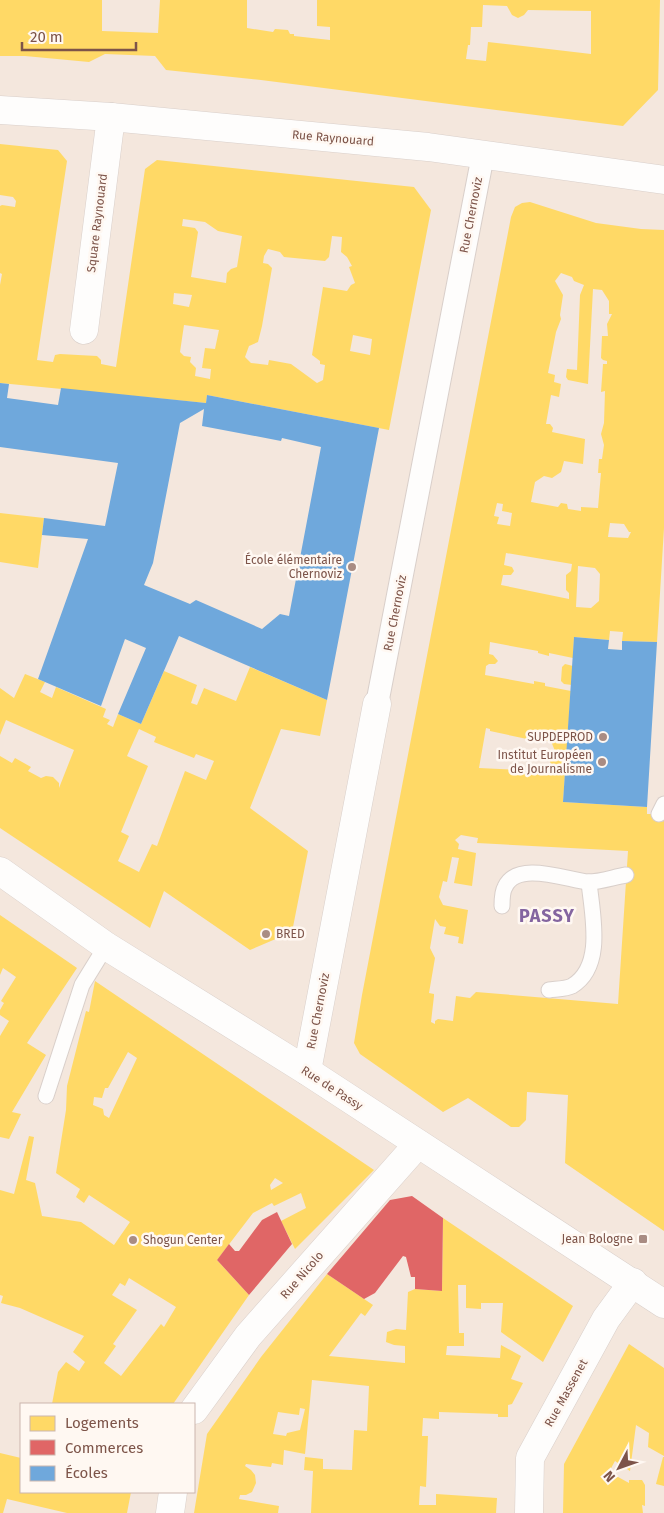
<svg xmlns="http://www.w3.org/2000/svg" width="664" height="1513" font-family="'Fira Sans',sans-serif">
<style>
.residential{fill:#f4e7dd;fill-rule:evenodd}
.homes{fill:#ffd966;fill-rule:evenodd}
.shops{fill:#e06666}
.schools{fill:#6fa8dc;fill-rule:evenodd}
.lines{fill:none;stroke-linecap:round;stroke-linejoin:round}
.service-casing{stroke:#d9cfca;stroke-width:17}
.pedestrian-casing{stroke:#d9cfca;stroke-width:24}
.minor-casing{stroke:#d9cfca;stroke-width:29}
.tertiary-casing{stroke:#d9cfca;stroke-width:29}
.service{stroke:#fefdfc;stroke-width:15}
.pedestrian{stroke:#fefdfc;stroke-width:22}
.minor{stroke:#fefdfc;stroke-width:28}
.tertiary{stroke:#fefdfc;stroke-width:28}
.poi-dot{fill:#a98c83;stroke:#fff8f2;stroke-width:2}
.labels{text-anchor:middle;stroke-width:5;stroke-linejoin:round;paint-order:stroke}
.street-label{font-size:12px;fill:#7d5449;stroke:#fff8f2}
.poi-label{font-size:12px;fill:#7d5449;stroke:#fff8f2;text-anchor:end}
.district-label{font-size:18px;font-weight:bold;letter-spacing:1px;fill:#8465a0;stroke:#fff8f2}
</style>
<rect width="100%" height="100%" fill="#faf4ee"/>
<!-- residential -->
<path class="residential" d="M0,0H664V1513H0ZM21,1404H194V1492H21Z"/>
<!-- homes -->
<g class="homes">
<path d="M0,0H102V31L158,33L160,0H247V28L273,32L275,29L288,30L290,34H294V36L330,40V27L317,26V0H660L658,90L623,126L261,80L166,70L155,56L105,54L89,62L25,56H0ZM483,5L507,6L512,15L518,18L524,15L528,10L591,11V54L488,42L486,61L466,59L468,45H470L471,27H482Z"/>
<path d="M0,144L58,150L67,161L37,360L53,362L55,355L60,354L78,355L97,356L101,360V364L116,367L145,169L157,160L414,187L431,210L389,430L207,395L206,403L0,383V285L2,274L0,273V206L2,205L15,207L16,201L13,197L0,195ZM183,219L205,222L218,231L242,236L237,267L231,269L227,273L226,283L191,277L198,232L195,228L182,226ZM332,236L342,237L341,252L347,257L352,266L349,267L355,283L351,285L347,291L323,287L312,355L320,361V364L325,365L323,380L317,383L291,364L269,360L268,365L251,363L245,357L249,346L258,342L262,326L272,268L268,264L263,263L264,256L268,249L280,252L284,257L325,261L329,257ZM174,293L192,295L189,307L173,304ZM184,325L219,330L215,349L205,348L202,368L211,369L210,379L195,376L196,368L190,362L191,357L184,356L180,352ZM353,335L372,339L370,355L350,351Z"/>
<path d="M530,202L596,223L641,229L664,230V528L657,642L622,641L623,632L610,631L609,640L574,637L573,658L549,653V656L538,653V651L490,642L489,654L493,655L498,661L495,664H489L486,666L485,675L534,684V681L545,683V686L571,691L563,802L647,807V814H664V1231L565,1163L568,1095L527,1092L526,1120L519,1127H511L468,1098L443,1112L360,1054L354,1043L362,995L511,217L515,207L522,203ZM561,273L572,277L574,281L584,285L580,295L577,370L567,369L566,377L568,380L588,384L593,289L602,290L609,301V314H612L607,324L608,336H602L601,358L603,360L607,361V364H603L601,392L605,391L604,423L601,434L604,445L602,459H599L598,473H601L598,508L581,507V511L568,509L567,504L561,503L558,507L531,502L535,482L544,476L552,478L561,472L564,461L583,464L585,439L552,432L553,428L550,424H546L551,395L559,397L561,384L554,382L555,375L548,373L556,332L561,319L560,315L563,295L555,281ZM497,503L503,504L502,511L512,513L510,526L497,524L499,517L494,516ZM610,523L624,524L629,532H631L628,538L608,537ZM506,553L572,564L571,571L566,575V590L569,593V599L501,585L503,575H511L514,571L512,567L504,565ZM578,566L595,568L600,574L599,601L591,608L576,607ZM486,728L490,729V731L527,739V737L551,741L555,751L549,759L552,767L550,774L523,773V770L479,768ZM461,835L478,838L477,843L628,851L618,1004L476,992L470,998L456,996L453,1021L438,1019L435,1021V1024L431,1022L434,996V994L429,993L435,958L430,948L435,919L440,926L446,927L444,934L459,937L458,943L463,944L468,910L443,905L439,897L443,881L447,882L452,857L459,858L454,883L472,886L476,853L458,849L459,844L455,840Z"/>
<polygon points="0,513 44,518 38,568 0,562"/>
<polygon points="565,664 573,666 572,685 564,684 561,681 562,667"/>
<path d="M250,667L327,700L320,736L281,729L250,808L308,851L292,932L250,950L164,891L150,928L0,828V756L12,763L15,758L31,767L28,771L41,778L46,776L53,777L59,783V788L74,750L6,720L0,735V688L14,698L25,674L45,682L40,692L52,698L56,687L106,709L103,717L110,720L107,724L113,727L118,714L141,724L164,671L197,685L191,703L197,705L204,688L236,701ZM139,729L156,737L154,742L194,758L196,754L214,761L206,780L185,771L157,846L152,844L139,872L118,861L129,836L121,832L148,766L127,756Z"/>
<polygon points="0,915 77,968 27,1043 46,1055 12,1112 21,1114 9,1139 0,1137 0,1036 9,1021 0,1015 0,1010 4,1003 1,1001 16,977 3,968 0,975"/>
<path d="M95,981L374,1170L295,1249L281,1221L306,1208L301,1193L274,1206L272,1203L253,1213L217,1260L249,1295L173,1404H52L58,1372L66,1362L79,1371L85,1362L73,1352L84,1336L20,1308L1,1303L3,1296L0,1295V1190L14,1194L29,1136L34,1137L26,1180L35,1183L42,1216L81,1222L114,1245L130,1222L89,1195L84,1203L76,1197L80,1189L56,1173L66,1110L67,1086L86,1011L89,1012ZM128,1052L137,1058L109,1118L104,1115L103,1109L93,1105L94,1097L102,1098L105,1088H108ZM275,1178L283,1183L271,1190L270,1185ZM129,1278L176,1307L164,1327L161,1324L121,1376L104,1363L116,1346L113,1344L137,1310L112,1295L120,1283L125,1286Z"/>
<path d="M443,1218L573,1306L543,1362L501,1332L503,1303H481V1309L466,1308V1285H458L459,1333H464V1346H447L446,1355L500,1358L501,1345L521,1356L511,1379L523,1383L512,1404L508,1405V1417H498V1414L439,1412V1419L423,1418L422,1436H428L426,1487L420,1486L419,1505H436V1494L497,1498L496,1513H311L313,1471L304,1470L305,1457L323,1459V1469L352,1470L354,1430L367,1431L369,1386L312,1380L305,1454L284,1450L283,1465L272,1463L271,1467L246,1464L245,1466L251,1470L255,1475L256,1483L252,1492L246,1495H240L239,1499L279,1506L278,1513H194L207,1434L261,1357L327,1274L373,1305L365,1316L361,1313L329,1356L405,1363V1346L394,1345L386,1342L387,1332L396,1329L406,1330L408,1292L415,1289L442,1291ZM300,1408L305,1409L300,1430L287,1433L286,1436L273,1434L278,1412L299,1415Z"/>
<polygon points="629,1344 664,1368 664,1456 648,1447 649,1433 636,1425 630,1471 615,1461 609,1472 629,1483 629,1480 642,1480 645,1485 645,1506 642,1505 643,1513 563,1513 564,1464"/>
<polygon points="0,1453 21,1458 21,1492 131,1492 127,1513 67,1513 7,1499 3,1513 0,1513"/>
<polygon points="663,1457 664,1457 664,1486 656,1484"/>
</g>
<!-- shops -->
<g class="shops">
<polygon points="412,1196 443,1218 442,1291 415,1289 415,1277 411,1277 406,1257 403,1256 375,1293 364,1299 327,1274 390,1200"/>
<polygon points="277,1212 292,1244 249,1295 217,1260 229,1244 235,1251 239,1251 262,1220"/>
</g>
<!-- schools -->
<g class="schools">
<path d="M0,383L9,384L7,398L58,405L61,388L206,403L207,395L379,428L327,700L179,636L141,724L118,714L146,648L125,639L101,706L38,679L88,539L42,535L44,518L105,526L118,463L0,447ZM204,409L202,426L281,441L282,438L321,447L289,616L280,614L262,629L196,600L190,604L144,585L153,563L180,423Z"/>
<polygon points="574,637 609,640 608,649 622,650 622,641 657,642 647,807 563,802"/>
</g>
<g class="lines">
<!-- service casing -->
<g class="service-casing">
<g id="service">
<polyline points="659,814 664,804"/>
<path d="M502,906C502,900 502,892 505,887C517,860 567,880 588,882C600,882 614,877 626,875"/>
<path d="M549,990C556,989 566,989 572,986C605,966 592,914 589,882"/>
<polyline points="46,1096 82,985 106,946"/>
</g>
</g>
<!-- pedestrian casing -->
<g class="pedestrian-casing">
<polyline id="pedestrian" points="377,704 483,155"/>
</g>
<!-- minor casing -->
<g class="minor-casing">
<g id="minor">
<polyline points="84,330 111,117"/>
<polyline points="307,1071 377,704"/>
<polyline points="194,1410 248,1336 418,1144"/>
<polyline points="170,1513 173,1492"/>
<polyline points="529,1513 530,1458 606,1319 633,1282"/>
</g>
</g>
<!-- tertiary casing -->
<g class="tertiary-casing">
<g id="tertiary">
<polyline points="0,110 111,117 428,147 664,180"/>
<polyline points="0,871 106,946 307,1071 664,1304"/>
</g>
</g>
<!-- service -->
<use href="#service" class="service"/>
<!-- pedestrian -->
<use href="#pedestrian" class="pedestrian"/>
<!-- minor -->
<use href="#minor" class="minor"/>
<!-- tertiary -->
<use href="#tertiary" class="tertiary"/>
</g>
<!-- markers -->
<g class="poi-dot">
<circle cx="352" cy="567" r="5"/>
<circle cx="603" cy="737" r="5"/>
<circle cx="602" cy="762" r="5"/>
<circle cx="266" cy="934" r="5"/>
<rect x="638" y="1234" width="10" height="10" rx="2.5"/>
<circle cx="133" cy="1240" r="5"/>
</g>
<g class="labels">
<!-- street labels -->
<g class="street-label">
<text transform="translate(333 138) rotate(5)" y="4">Rue Raynouard</text>
<text transform="translate(471 215) rotate(-79)" y="4">Rue Chernoviz</text>
<text transform="translate(97 223) rotate(-83)" y="4">Square Raynouard</text>
<text transform="translate(395 613) rotate(-79)" y="4">Rue Chernoviz</text>
<text transform="translate(318 1011) rotate(-79)" y="4">Rue Chernoviz</text>
<text transform="translate(332 1088) rotate(33)" y="4">Rue de Passy</text>
<text transform="translate(302 1275) rotate(-49)" y="4">Rue Nicolo</text>
<text transform="translate(566 1393) rotate(-61)" y="4">Rue Massenet</text>
</g>
<!-- poi labels -->
<g class="poi-label">
<text x="342" y="564">École élémentaire<tspan x="342" dy="14">Chernoviz</tspan></text>
<text x="593" y="741">SUPDEPROD</text>
<text x="592" y="759">Institut Européen<tspan x="592" dy="14">de Journalisme</tspan></text>
<text x="276" y="938" text-anchor="start">BRED</text>
<text x="633" y="1243">Jean Bologne</text>
<text x="143" y="1244" text-anchor="start">Shogun Center</text>
</g>
<!-- district labels -->
<g class="district-label">
<text x="547" y="922">PASSY</text>
</g>
</g>
<!-- legend -->
<rect x="20" y="1403" width="175" height="90" fill="#fff8f2" stroke="#cbb6ae"/>
<rect x="30" y="1416" width="25" height="15" fill="#ffd966" stroke="#cbb6ae"/>
<text x="65" y="1428" font-size="15" fill="#7d5449">Logements</text>
<rect x="30" y="1440" width="25" height="15" fill="#e06666" stroke="#cbb6ae"/>
<text x="65" y="1453" font-size="15" fill="#7d5449">Commerces</text>
<rect x="30" y="1466" width="25" height="15" fill="#6fa8dc" stroke="#cbb6ae"/>
<text x="65" y="1478" font-size="15" fill="#7d5449">Écoles</text>
<!-- north arrow -->
<g transform="translate(619 1468) rotate(229)" stroke="#fff8f2" stroke-width="4" paint-order="stroke">
<path d="M0-4L9 19L0 12L-9 19Z" fill="#7d5449"/>
<text y="-8" font-size="14" font-weight="bold" text-anchor="middle" fill="#7d5449">N</text>
</g>
<!-- scale -->
<path d="M22 42v8h114v-8" fill="none" stroke="#7d5449" stroke-width="2.5"/>
<text x="30" y="42" font-size="15" fill="#7d5449" stroke="#fff8f2" stroke-width="4" paint-order="stroke">20 m</text>
</svg>
